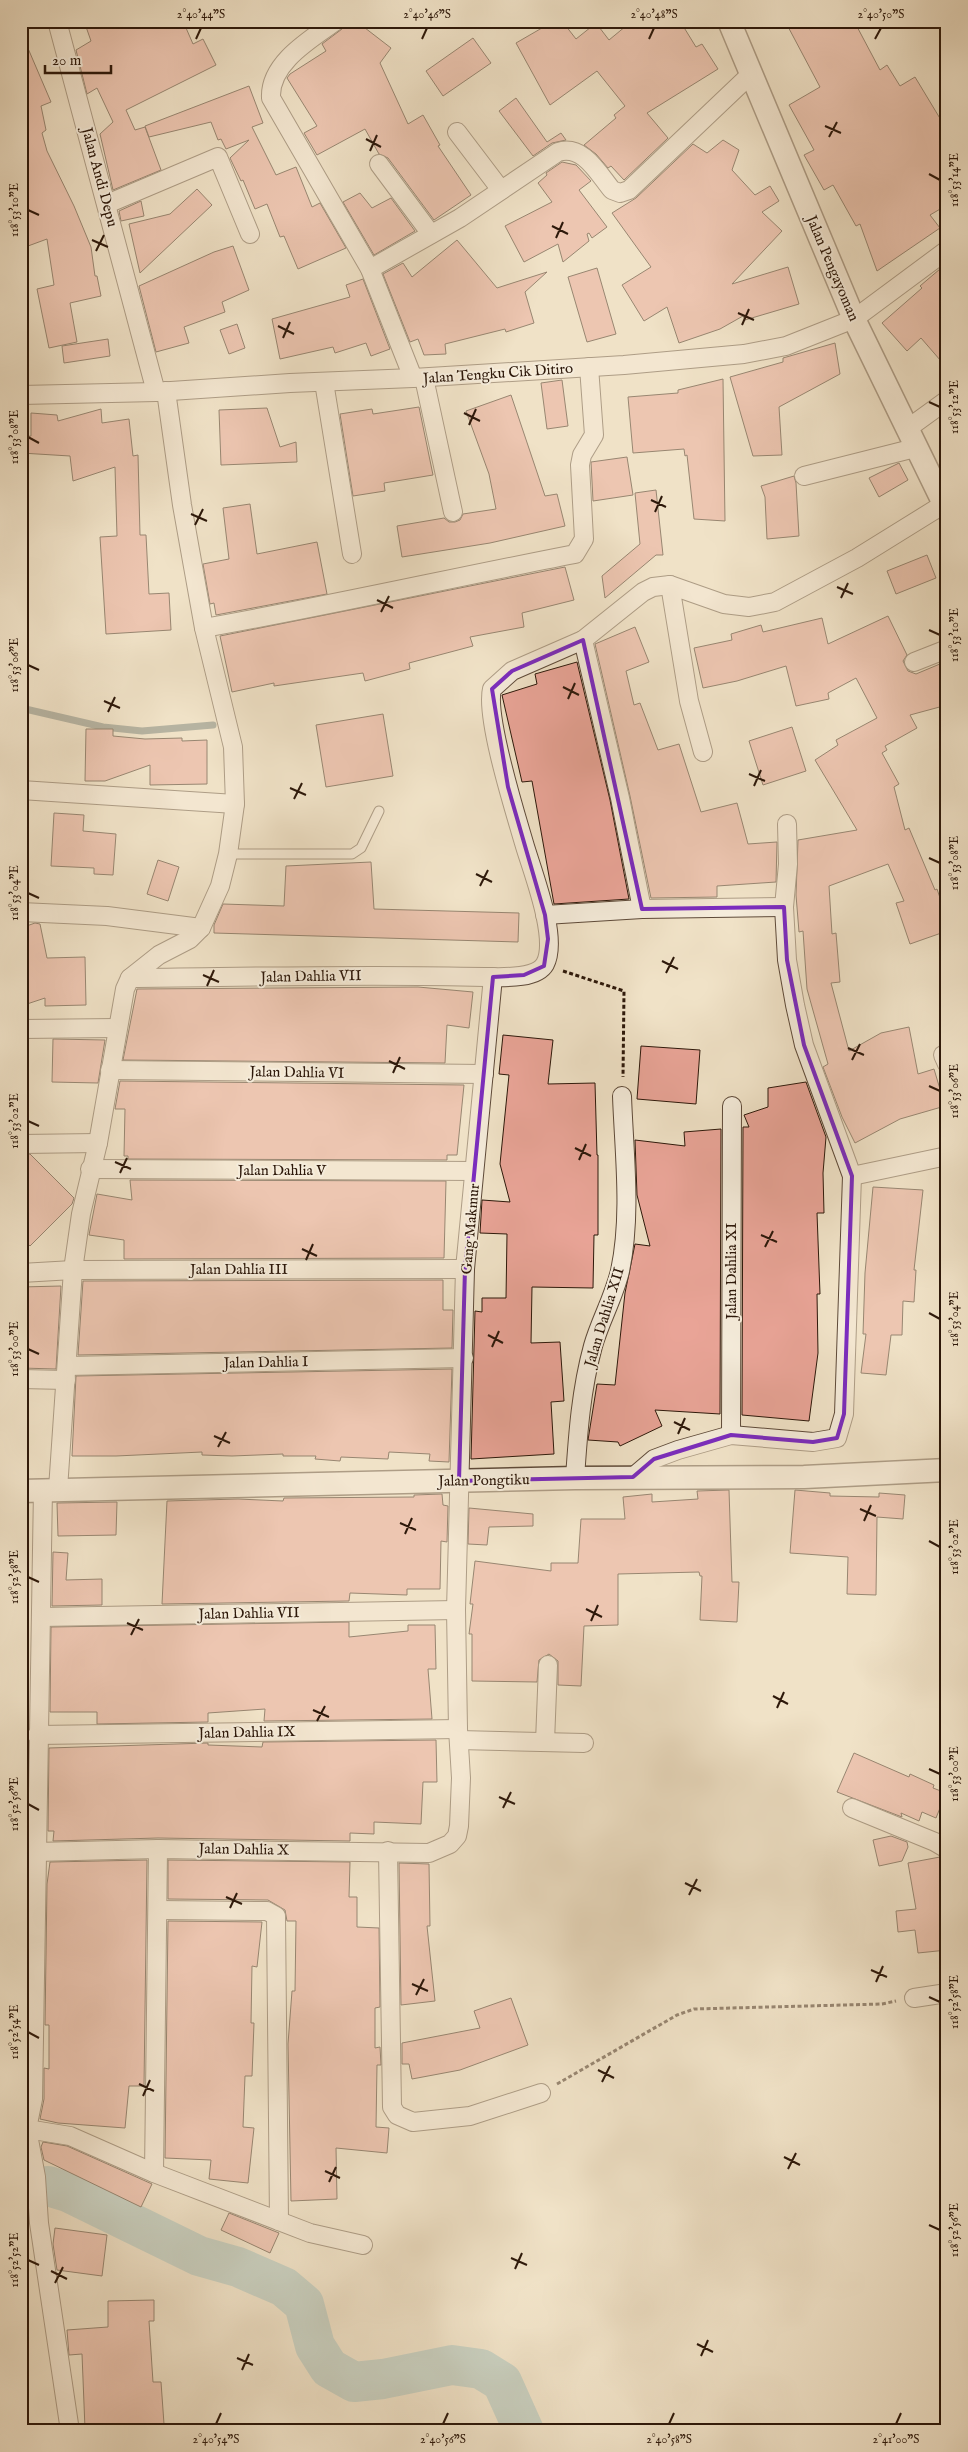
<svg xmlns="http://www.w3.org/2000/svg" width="968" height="2452" font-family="'IM FELL English',serif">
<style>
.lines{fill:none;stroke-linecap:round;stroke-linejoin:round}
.stream{stroke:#6f7b74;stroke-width:7}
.river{stroke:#9bbdbb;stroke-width:40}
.building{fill:#e9a497;stroke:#2d180a}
.service-casing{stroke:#5e4a39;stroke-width:11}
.minor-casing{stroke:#5e4a39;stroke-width:20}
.tertiary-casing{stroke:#5e4a39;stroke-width:25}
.path{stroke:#2d180a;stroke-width:3;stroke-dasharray:4 2.5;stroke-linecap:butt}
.service{stroke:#f5ecdb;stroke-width:9}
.minor{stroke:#f5ecdb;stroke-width:18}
.tertiary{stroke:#f5ecdb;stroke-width:22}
.marked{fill:none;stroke:#7b2cbf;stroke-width:4;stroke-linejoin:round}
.ticks{fill:none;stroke:#2d180a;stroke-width:2}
.labels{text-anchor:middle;stroke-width:4;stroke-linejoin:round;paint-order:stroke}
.street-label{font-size:15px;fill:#2d180a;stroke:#f5ecdb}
.neatline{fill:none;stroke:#2d180a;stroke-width:2}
.ticks-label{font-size:12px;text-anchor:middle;fill:#2d180a}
</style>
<rect width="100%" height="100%" fill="#f0e2c7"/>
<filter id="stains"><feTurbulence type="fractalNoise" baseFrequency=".004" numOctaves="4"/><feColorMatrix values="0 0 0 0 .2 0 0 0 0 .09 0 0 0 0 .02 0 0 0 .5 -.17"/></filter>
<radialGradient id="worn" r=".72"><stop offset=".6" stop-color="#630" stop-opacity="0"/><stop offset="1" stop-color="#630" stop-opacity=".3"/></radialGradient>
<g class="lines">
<!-- stream -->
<polyline class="stream" points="21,708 103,727 142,731 213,725"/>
<!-- river -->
<polyline class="river" points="21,2191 48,2186 68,2192 199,2256 238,2267 284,2287 304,2304 315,2346 329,2368 354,2382 383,2379 452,2365 481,2369 502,2382 524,2431"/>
</g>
<!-- building -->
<g class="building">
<polygon points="84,21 183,21 193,44 203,39 216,65 126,110 135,130 145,127 161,170 113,190 100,134 113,122 97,88 87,94 76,50 91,41"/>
<polygon points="346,21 356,21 391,48 380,63 408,124 423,115 440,145 438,146 471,195 434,220 388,158 379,154 365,129 317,155 304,133 317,126 287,78 290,74 326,51 322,44 342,29"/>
<polygon points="554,21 562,21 576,39 596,23 609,40 632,21 680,21 696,47 702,44 718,69 647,113 668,138 624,180 611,166 608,168 596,154 584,145 616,118 614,115 625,106 597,71 550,105 516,43"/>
<polygon points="785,21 854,21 880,70 887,65 900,86 915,77 947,130 947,205 930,215 940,228 877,271 860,224 856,226 833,185 824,190 804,155 814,150 789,105 820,87"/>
<polygon points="21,32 51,102 41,106 46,130 42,133 47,151 74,206 91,247 95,276 97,276 101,296 70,303 77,342 49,348 37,289 54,285 47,239 28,246 21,229"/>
<polygon points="473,38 491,63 443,96 426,71"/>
<polygon points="249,86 263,123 252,127 276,175 296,167 312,207 320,203 346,248 298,269 284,236 280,237 267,204 255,209 243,180 241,181 230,158 249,140 226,149 221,139 218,140 211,122 149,137 145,126"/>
<polygon points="516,98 547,142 561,133 566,140 552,143 533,156 499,111"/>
<polygon points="723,140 739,150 732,170 755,195 770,186 779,201 762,212 782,231 732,284 788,267 799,304 745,320 743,316 720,329 679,343 667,307 644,321 622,285 651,267 612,213 636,198 693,144 707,153"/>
<polygon points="562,162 576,165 591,181 579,190 607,227 592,238 589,233 587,234 589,241 563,262 558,244 524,262 505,226 552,202 538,183 547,175 546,173"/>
<polygon points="197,189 212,205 140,273 129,224 170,214"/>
<polygon points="360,193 372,208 391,198 415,231 374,255 343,202"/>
<polygon points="141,201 144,216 121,221 119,211"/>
<polygon points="457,240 497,288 547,272 525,292 534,323 506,332 505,329 445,344 446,354 424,355 418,339 410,342 383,274 403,263 412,277"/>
<polygon points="233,246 249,290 222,302 225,312 184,327 189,343 156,352 139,286 214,252"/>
<polygon points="947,263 947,368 921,338 907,351 882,323 922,288 920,286"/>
<polygon points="597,268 616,334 587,342 568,277"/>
<polygon points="363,279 390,349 371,356 366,343 335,353 333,347 280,359 272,319 350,297 346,285"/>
<polygon points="237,324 245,348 229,354 220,330"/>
<polygon points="108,339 110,356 64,363 62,346"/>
<polygon points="835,343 840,374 779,407 782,455 753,456 730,377 783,362 783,358"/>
<polygon points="723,379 725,521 694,519 687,455 685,456 684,449 633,453 628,397 678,393 678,390"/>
<polygon points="562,380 568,426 547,429 541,383"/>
<polygon points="511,395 545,496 557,494 565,526 490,543 402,557 397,526 444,518 449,522 455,522 460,520 463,514 496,509 489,474 466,411"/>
<polygon points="419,407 433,475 384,483 385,491 353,496 340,414 372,409 373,414"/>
<polygon points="267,408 280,447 296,442 297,462 221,465 219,410"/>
<polygon points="101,409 102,423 129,419 133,456 138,455 140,535 146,535 149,594 169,593 171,630 106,634 100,537 117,536 115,467 73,481 70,456 21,453 21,437 31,436 31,413 57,415 58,421"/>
<polygon points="627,457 633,495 593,501 591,462"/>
<polygon points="899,463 908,480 879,497 869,478"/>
<polygon points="794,476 796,483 799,536 767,539 765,497 761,486"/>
<polygon points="656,490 663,555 656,555 605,598 602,576 640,544 635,493"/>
<polygon points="250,504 257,554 317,542 327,594 216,615 214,603 210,604 203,564 229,559 223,508"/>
<polygon points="927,555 936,578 896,594 887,571"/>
<polygon points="565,567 574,600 522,613 524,627 470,637 473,646 409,663 410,669 365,681 363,673 274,686 274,683 232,692 220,636"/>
<polygon points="888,616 907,655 903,661 908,671 916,674 947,661 947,705 910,715 917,728 885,746 887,750 882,753 899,784 894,787 905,830 909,828 935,890 937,889 947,918 947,931 910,944 896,903 904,901 888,864 829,886 832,934 836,933 840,982 831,983 849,1051 881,1033 909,1027 918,1074 934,1069 945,1106 900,1119 855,1143 842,1117 823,1067 828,1064 807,989 803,931 799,932 796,895 798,840 857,830 815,760 838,745 836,740 877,718 856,678 828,693 829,699 796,706 786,666 737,681 703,688 694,648 732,640 731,634 761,625 763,632 822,618 828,644"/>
<polygon points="635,627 649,662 626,671 634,705 640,703 658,750 679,744 701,812 737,803 748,844 777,842 776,882 717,886 717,897 651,898 630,796 595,644"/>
<polygon points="577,662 610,800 629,899 554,904 532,781 522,782 502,695 537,684 535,674"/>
<polygon points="383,714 393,776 326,787 316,725"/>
<polygon points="792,727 806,771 763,785 749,741"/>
<polygon points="86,729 113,729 113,736 145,739 182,738 182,741 207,740 207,784 150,785 150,765 105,781 85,781"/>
<polygon points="54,813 84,815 83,831 116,834 113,875 94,874 94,868 51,866"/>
<polygon points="158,860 179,867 168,901 147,894"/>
<polygon points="371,862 374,909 519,913 518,942 214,933 214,925 223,904 284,906 286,866"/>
<polygon points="35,923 40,924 47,958 85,957 86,1005 45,1006 45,998 21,1006 21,928"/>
<polygon points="418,987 473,992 469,1028 447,1025 445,1063 123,1060 137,989"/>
<polygon points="503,1035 553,1040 548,1084 595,1083 597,1155 598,1155 598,1235 594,1235 593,1288 532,1287 531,1343 560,1342 564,1401 551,1402 554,1454 471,1459 475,1311 482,1312 482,1298 506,1298 507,1234 480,1233 482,1200 510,1202 500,1164 509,1075 499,1074"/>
<polygon points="53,1039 105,1040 98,1083 52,1082"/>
<polygon points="641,1046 700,1050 696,1104 637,1099"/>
<polygon points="120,1081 464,1085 457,1155 447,1155 447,1160 128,1159 128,1156 124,1156 125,1109 115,1109"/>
<polygon points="806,1082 826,1137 823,1173 824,1213 817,1213 820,1294 817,1294 818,1353 809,1421 742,1415 743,1127 749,1127 744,1115 768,1107 768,1088"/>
<polygon points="721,1129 720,1414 655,1410 662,1426 620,1446 618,1442 588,1440 597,1384 615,1385 625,1293 635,1244 650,1246 637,1195 635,1140 685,1146 684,1132"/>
<polygon points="30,1154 74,1198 72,1204 30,1246 21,1237 21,1155"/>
<polygon points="130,1180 446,1181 444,1258 124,1259 124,1240 89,1235 97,1194 132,1200"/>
<polygon points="873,1187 923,1190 914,1270 916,1270 914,1302 903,1301 902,1335 891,1335 886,1375 861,1373 866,1334 863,1334 865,1273"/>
<polygon points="443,1280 443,1310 453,1310 452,1348 78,1355 83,1281"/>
<polygon points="61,1286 56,1369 21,1368 21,1287"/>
<polygon points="452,1369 449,1462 429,1461 430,1454 389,1452 388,1459 341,1457 340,1461 315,1459 316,1456 283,1456 283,1454 232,1456 202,1455 202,1452 116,1456 72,1456 76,1376"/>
<polygon points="729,1490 732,1582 739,1582 737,1622 700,1620 702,1576 700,1576 699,1572 618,1574 618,1625 584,1626 581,1686 558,1685 558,1661 549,1654 539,1660 537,1682 472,1681 472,1634 469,1634 473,1604 470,1604 475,1561 551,1571 551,1563 578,1563 581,1519 625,1519 623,1497 652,1494 652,1502 698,1499 697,1491"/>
<polygon points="795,1490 830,1493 830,1496 879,1497 879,1493 905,1495 903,1519 877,1517 876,1595 847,1594 848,1557 790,1553"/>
<polygon points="442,1494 443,1505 448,1506 447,1542 441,1541 440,1589 407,1589 407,1595 350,1593 349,1601 162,1604 167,1501 238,1499 283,1501 284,1498 414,1497 414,1495"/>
<polygon points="117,1502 116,1535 58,1536 57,1503"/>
<polygon points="469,1508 533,1514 533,1526 489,1527 487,1545 468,1544"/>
<polygon points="53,1552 68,1553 66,1580 102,1579 102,1605 52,1606"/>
<polygon points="349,1622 349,1637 408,1631 408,1625 435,1625 436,1669 428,1669 432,1719 264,1721 265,1709 208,1713 208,1722 97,1724 97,1712 50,1712 51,1627"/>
<polygon points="436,1740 437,1782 423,1782 421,1824 374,1822 374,1834 350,1833 350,1841 158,1838 53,1841 54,1831 48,1831 49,1748 208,1743 208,1745 262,1747 263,1742"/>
<polygon points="854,1753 909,1777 910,1774 934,1785 933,1788 946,1793 936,1818 922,1812 919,1821 901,1813 902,1817 837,1792"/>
<polygon points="891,1836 907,1842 908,1847 902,1861 879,1866 873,1840"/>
<polygon points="940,1857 947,1860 947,1950 918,1953 915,1930 898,1932 896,1911 916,1909 908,1863"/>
<polygon points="147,1860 144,2086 129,2086 125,2128 58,2123 40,2119 44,2099 44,2068 49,2069 49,2025 45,2025 47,1884 50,1862"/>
<polygon points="168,1860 350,1862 349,1897 357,1897 357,1927 379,1928 380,2007 375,2008 375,2048 380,2047 381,2065 377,2065 376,2127 389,2128 387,2153 336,2148 337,2199 291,2201 288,2044 292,1991 295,1991 296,1921 287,1921 285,1910 268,1900 168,1899"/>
<polygon points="399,1863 429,1864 430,1926 427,1926 435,2001 401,2005"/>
<polygon points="168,1921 262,1922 257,1967 252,1966 251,2023 254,2023 252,2076 245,2076 243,2127 254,2128 248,2183 209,2179 211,2160 165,2158"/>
<polygon points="511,1998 528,2045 460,2070 412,2079 409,2064 402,2064 402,2043 480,2028 474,2011"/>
<polygon points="43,2142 67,2146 152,2184 141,2207 44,2160 41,2147"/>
<polygon points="229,2213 279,2233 270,2253 221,2230"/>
<polygon points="55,2228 107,2235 102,2276 57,2270 53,2244"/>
<polygon points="154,2300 154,2321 149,2321 153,2382 161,2382 164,2424 85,2429 82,2354 69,2355 67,2330 108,2327 108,2301"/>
</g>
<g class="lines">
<!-- service casing -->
<g class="service-casing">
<polyline id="service" points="228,854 352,854 361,848 379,811"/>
</g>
<!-- minor casing -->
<g class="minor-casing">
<g id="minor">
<polyline points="57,21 156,392"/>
<path d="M336,21C311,39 269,63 271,98L370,269L413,378"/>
<polyline points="457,132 501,190"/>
<polyline points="379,164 431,234"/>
<polyline points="107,204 218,157 250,234"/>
<path d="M370,269L460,218L558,152C583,144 598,173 612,190L620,193L629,190L751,74"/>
<polyline points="424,378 453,512"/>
<polyline points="324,382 352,554"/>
<polyline points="21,395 156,392 290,383 413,378 624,365 744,354 786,346 854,319 947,250"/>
<polyline points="907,429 947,400"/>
<polyline points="804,476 915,448"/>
<path d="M204,628C328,606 451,578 575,554L584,539L580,465L582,455L594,435L589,367"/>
<polyline points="583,640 620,798 642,909"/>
<polyline points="914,662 947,649"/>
<polyline points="703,752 689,701 670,585 724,604 749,607 775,602 857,558 944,504"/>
<polyline points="21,790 235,804"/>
<polyline points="21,912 107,916 201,928"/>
<polyline points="545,915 642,909 784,907"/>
<path d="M130,978C248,977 366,974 485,977C500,977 536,980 545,964C559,938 532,871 524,843C515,812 485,717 492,689L512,671L583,640L643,592L653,587L670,585"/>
<polyline points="21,1029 117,1028"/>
<polyline points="943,1055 947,1064"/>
<polyline points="110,1070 484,1074"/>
<polyline points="21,1144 98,1143"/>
<polyline points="90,1169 474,1171"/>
<polyline points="852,1176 947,1156"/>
<polyline points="21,1273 73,1270 465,1269"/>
<polyline points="67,1366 464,1358"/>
<polyline points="21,1379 66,1380"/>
<polyline points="731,1435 732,1106"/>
<polyline points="633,1477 654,1459 678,1450 731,1435 813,1442 837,1438 844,1414 852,1176 804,1045 795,1005 787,960 784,907 788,864 787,824"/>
<path d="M575,1478C578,1433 581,1390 593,1346C600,1321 614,1297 620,1271C632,1214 624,1153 622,1096"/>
<polyline points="43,1489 33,2099 27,2129 36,2177 39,2223 70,2431"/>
<polyline points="58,1489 73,1270 81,1214 98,1143 125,989 130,978 159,955 190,939 201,928 220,886 228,854 235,804 233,747 204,628 182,505 166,391"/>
<polyline points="41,1617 456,1610"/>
<polyline points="37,1735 458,1729"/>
<polyline points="459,1740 584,1743"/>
<polyline points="545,1742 548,1665"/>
<polyline points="852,1808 935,1842 947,1849"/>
<polyline points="388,1851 392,2107 397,2115 413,2122 470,2116 541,2093"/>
<polyline points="35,1852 158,1849 429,1853 450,1844 457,1836 459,1826 461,1778 458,1729 456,1610 465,1269 493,977"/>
<polyline points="158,1910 267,1911 276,1916 279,2221"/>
<polyline points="914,1998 947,1993"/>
<polyline points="21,2131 27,2129 70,2136 154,2173 310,2233 363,2245"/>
<polyline points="154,2173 158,1849"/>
</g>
</g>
<!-- tertiary casing -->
<g class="tertiary-casing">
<g id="tertiary">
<polyline points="729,21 854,319 947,510"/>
<polyline points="21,1491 575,1478 804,1477 947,1470"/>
</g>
</g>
<!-- path -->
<g class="path">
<polyline points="563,971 624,991 623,1077"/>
<polyline points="557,2084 677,2015 694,2009 882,2004 896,2001"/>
</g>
<!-- service -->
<use href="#service" class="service"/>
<!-- minor -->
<use href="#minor" class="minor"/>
<!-- tertiary -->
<use href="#tertiary" class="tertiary"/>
</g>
<!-- marked area -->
<path d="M0 0H968V2452H0ZM583,640L642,909L784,907L787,960L804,1045L852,1176L844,1414L837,1438L813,1442L731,1435L654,1459L633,1477L459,1481L465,1269L493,977L524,975L544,966L548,939L545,915L508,787L492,689L512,671Z" fill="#f0e2c7" fill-opacity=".55" fill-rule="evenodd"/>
<path class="marked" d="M583,640L642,909L784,907L787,960L804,1045L852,1176L844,1414L837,1438L813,1442L731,1435L654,1459L633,1477L459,1481L465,1269L493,977L524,975L544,966L548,939L545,915L508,787L492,689L512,671Z"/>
<!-- ticks -->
<path class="ticks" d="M196,39L201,28M422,39L427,28M649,39L654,28M875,39L881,28M825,126L841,133M829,137L837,122M366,139L381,147M370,151L377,135M929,174L940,180M28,210L39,215M552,226L568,234M556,238L563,222M92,240L108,247M96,251L104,235M738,313L754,320M742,325L749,309M278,326L294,334M283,338L290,322M929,402L940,407M464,413L480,421M469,425L476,409M28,437L39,443M651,500L666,507M655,512L662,496M191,514L207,521M195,525L203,509M837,587L853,594M841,598L848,583M377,600L393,608M381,612L389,596M929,630L940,635M28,665L39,670M563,687L579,695M568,699L575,683M104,701L120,708M108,712L115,697M749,774L765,781M754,786L761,770M290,788L306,795M294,799L302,783M929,858L940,863M476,874L492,882M480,886L488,870M28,893L39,898M662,961L678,969M666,973L674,957M203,975L219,982M207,986L214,970M848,1048L864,1055M852,1060L860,1044M389,1061L405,1069M393,1073L400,1057M929,1086L940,1091M28,1121L39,1126M575,1148L591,1156M579,1160L586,1144M115,1162L131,1169M120,1173L127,1158M761,1235L777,1242M765,1247L773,1231M302,1249L317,1256M306,1260L313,1244M929,1313L940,1319M488,1335L503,1343M492,1347L499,1331M28,1349L39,1354M674,1422L690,1430M678,1434L685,1418M214,1436L230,1443M218,1447L226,1432M860,1509L876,1516M864,1521L871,1505M400,1523L416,1530M405,1534L412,1518M929,1541L940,1547M28,1577L39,1582M586,1609L602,1617M591,1621L598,1605M127,1623L143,1630M131,1635L139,1619M773,1696L788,1704M777,1708L784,1692M313,1710L329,1717M317,1721L325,1706M929,1769L940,1774M499,1797L515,1804M28,1804L39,1810M503,1808L511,1792M685,1883L701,1891M689,1895L697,1879M226,1897L242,1904M230,1908L237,1893M871,1970L887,1977M876,1982L883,1966M412,1984L428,1991M416,1995L424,1979M929,1997L940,2002M28,2032L39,2038M598,2070L614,2078M602,2082L610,2066M139,2084L154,2091M143,2096L150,2080M784,2157L800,2165M788,2169L796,2153M325,2171L340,2178M329,2182L336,2167M929,2225L940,2230M511,2258L527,2265M28,2260L39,2265M515,2269L522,2253M51,2271L67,2279M55,2283L63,2267M697,2344L713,2352M701,2356L708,2340M237,2358L253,2365M242,2370L249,2354M216,2424L221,2413M443,2424L448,2413M669,2424L674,2413M896,2424L901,2413"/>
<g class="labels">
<!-- street labels -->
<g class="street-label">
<text transform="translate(100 177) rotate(75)" y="5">Jalan Andi Depu</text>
<text transform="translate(833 268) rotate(67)" y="5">Jalan Pengayoman</text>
<text transform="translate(498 373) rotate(-4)" y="5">Jalan Tengku Cik Ditiro</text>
<text transform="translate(311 976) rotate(-1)" y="5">Jalan Dahlia VII</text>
<text transform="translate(297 1072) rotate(1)" y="5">Jalan Dahlia VI</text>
<text x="282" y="1175">Jalan Dahlia V</text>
<text transform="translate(470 1229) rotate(-85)" y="5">Gang Makmur</text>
<text x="239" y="1274">Jalan Dahlia III</text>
<text transform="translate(731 1271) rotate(-90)" y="5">Jalan Dahlia XI</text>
<text transform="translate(604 1317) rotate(-73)" y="5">Jalan Dahlia XII</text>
<text transform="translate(266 1362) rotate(-1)" y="5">Jalan Dahlia I</text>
<text transform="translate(484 1480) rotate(-1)" y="5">Jalan Pongtiku</text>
<text transform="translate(249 1613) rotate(-1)" y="5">Jalan Dahlia VII</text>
<text transform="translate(247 1732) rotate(-1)" y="5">Jalan Dahlia IX</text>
<text transform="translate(244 1849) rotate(1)" y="5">Jalan Dahlia X</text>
</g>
</g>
<!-- margin -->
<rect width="968" height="2452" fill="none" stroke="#f0e2c7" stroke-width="55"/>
<!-- scale -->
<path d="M45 65v8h66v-8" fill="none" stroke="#2d180a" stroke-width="2.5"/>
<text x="52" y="65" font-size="15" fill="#2d180a" stroke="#f5ecdb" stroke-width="4" paint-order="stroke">20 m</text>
<rect x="28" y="28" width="912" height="2396" class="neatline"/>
<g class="ticks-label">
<text x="201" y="18">2°40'44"S</text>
<text x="427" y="18">2°40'46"S</text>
<text x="654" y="18">2°40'48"S</text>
<text x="881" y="18">2°40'50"S</text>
<text transform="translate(954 180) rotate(-90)" y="4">118°53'14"E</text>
<text transform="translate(14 210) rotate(-90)" y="4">118°53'10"E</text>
<text transform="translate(954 407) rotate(-90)" y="4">118°53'12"E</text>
<text transform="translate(14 437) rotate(-90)" y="4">118°53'08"E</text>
<text transform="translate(954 635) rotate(-90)" y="4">118°53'10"E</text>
<text transform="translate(14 665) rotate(-90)" y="4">118°53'06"E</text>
<text transform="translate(954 863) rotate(-90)" y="4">118°53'08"E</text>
<text transform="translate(14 893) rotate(-90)" y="4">118°53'04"E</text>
<text transform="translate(954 1091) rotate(-90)" y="4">118°53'06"E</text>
<text transform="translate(14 1121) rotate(-90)" y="4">118°53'02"E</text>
<text transform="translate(954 1319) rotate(-90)" y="4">118°53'04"E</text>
<text transform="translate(14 1349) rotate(-90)" y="4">118°53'00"E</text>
<text transform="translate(954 1547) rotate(-90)" y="4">118°53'02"E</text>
<text transform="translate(14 1577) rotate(-90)" y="4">118°52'58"E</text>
<text transform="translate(954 1774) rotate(-90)" y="4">118°53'00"E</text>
<text transform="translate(14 1804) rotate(-90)" y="4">118°52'56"E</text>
<text transform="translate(954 2002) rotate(-90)" y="4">118°52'58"E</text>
<text transform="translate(14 2032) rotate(-90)" y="4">118°52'54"E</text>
<text transform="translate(954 2230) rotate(-90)" y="4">118°52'56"E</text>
<text transform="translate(14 2260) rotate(-90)" y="4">118°52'52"E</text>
<text x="216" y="2443">2°40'54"S</text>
<text x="443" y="2443">2°40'56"S</text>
<text x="669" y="2443">2°40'58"S</text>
<text x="896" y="2443">2°41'00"S</text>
</g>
<rect width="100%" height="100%" filter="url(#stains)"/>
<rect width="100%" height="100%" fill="url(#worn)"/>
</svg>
